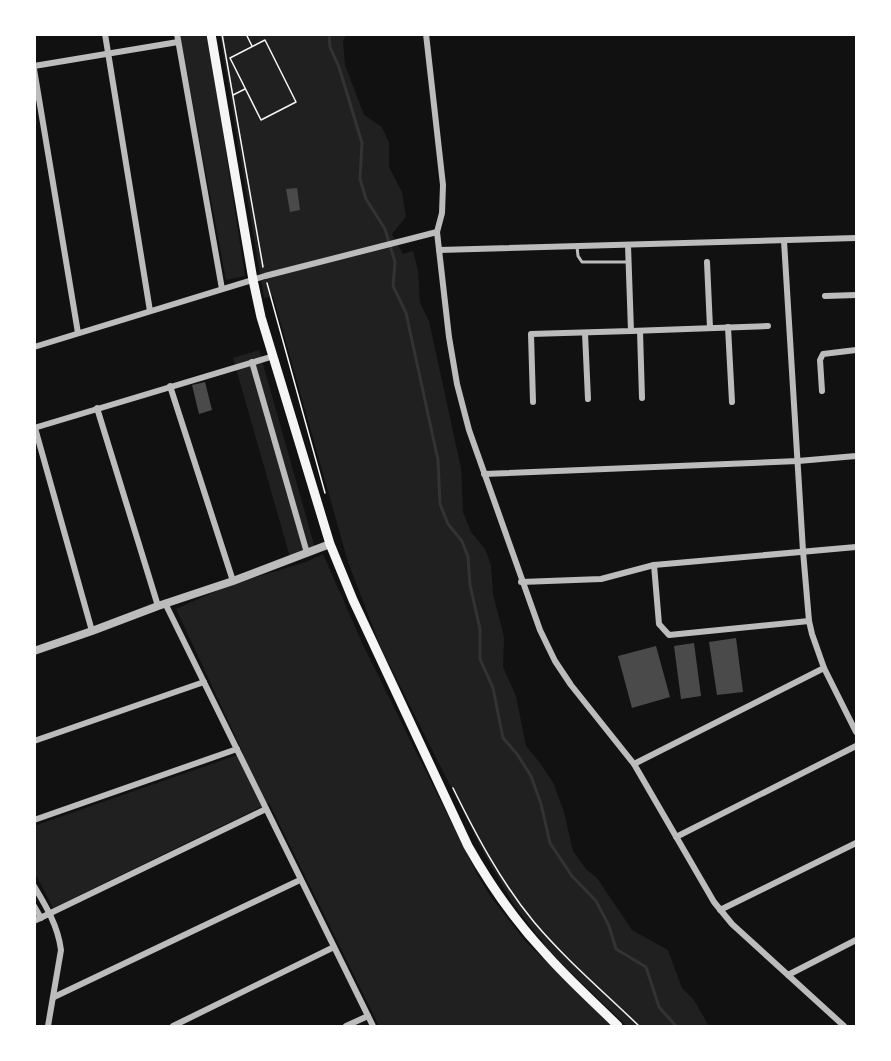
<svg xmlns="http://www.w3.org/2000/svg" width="891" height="1061" font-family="Poppins,sans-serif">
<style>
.green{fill:#202020}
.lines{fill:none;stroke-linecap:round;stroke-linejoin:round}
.stream{stroke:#333;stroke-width:3}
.building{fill:#4a4a4a}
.path{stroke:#f5f5f5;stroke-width:1.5}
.service{stroke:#bcbcbc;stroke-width:3}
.minor{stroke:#bcbcbc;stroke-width:6}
.tertiary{stroke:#bcbcbc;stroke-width:8}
.secondary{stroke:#f5f5f5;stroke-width:9}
</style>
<rect width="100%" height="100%" fill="#111"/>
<!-- green -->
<g class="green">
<polygon points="180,35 208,35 245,276 226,280"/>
<polygon points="220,35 346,35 343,41 345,65 364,115 382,127 389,143 389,167 402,192 406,217 392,234 403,254 413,251 418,270 420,303 429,321 461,468 463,512 471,532 485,549 491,565 493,594 504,637 503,667 516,696 526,746 540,763 554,784 564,812 573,851 586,869 597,878 632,930 668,950 682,988 694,1000 709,1026 627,1026 567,969 548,949 514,905 485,855 381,648 348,562 273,296 264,298"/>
<polygon points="259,350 315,548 290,557 233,358"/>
<polygon points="323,554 364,647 477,874 491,897 525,941 612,1026 379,1026 269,803 53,908 35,873 34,826 243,753 176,609 227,586 306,562"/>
</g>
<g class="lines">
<!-- stream -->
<polyline class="stream" points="329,34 330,47 339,67 362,143 360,179 366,199 385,229 395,262 393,286 406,313 438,460 440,504 448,524 462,541 468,557 470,585 480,629 480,659 493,688 503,738 517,754 531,776 541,804 550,843 572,876 596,901 609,926 616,949 646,967 659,1007 676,1026"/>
</g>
<!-- building -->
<g class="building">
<polygon points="297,188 300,210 290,212 286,189"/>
<polygon points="205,382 212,410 199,414 192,385"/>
<polygon points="736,638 743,692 717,695 709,642"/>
<polygon points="694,643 701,696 681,699 674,646"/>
<polygon points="656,646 670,697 632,708 618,656"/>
</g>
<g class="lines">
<!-- path -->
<g class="path">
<polyline points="222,34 263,267"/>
<polyline points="247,34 250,34"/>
<polyline points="247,36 252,46"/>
<polygon points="265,40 296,102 261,120 230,58"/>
<polyline points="233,95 245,89"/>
<polyline points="267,283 325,493"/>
<path d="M453,788C476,835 501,882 534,922C566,960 604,992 639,1026"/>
</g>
<!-- service -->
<polyline class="service" points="577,247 578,256 582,262 627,262"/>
<!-- minor -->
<g class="minor">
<polyline points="105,34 150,311"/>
<polyline points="177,34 222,289"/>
<polyline points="426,34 443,185 442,213 437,232 449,337 457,384 469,430 540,630 555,661 571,685 634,764 714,902 732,924 844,1026"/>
<polyline points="34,66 178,42"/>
<polyline points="34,69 78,333"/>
<polyline points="784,241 803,551 809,621 812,634 824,668 856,732"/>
<polyline points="439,250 856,238"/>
<polyline points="707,262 710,328"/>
<polyline points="825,296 856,295"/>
<polyline points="728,327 732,402"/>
<polyline points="631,331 768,326"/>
<polyline points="640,331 642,398"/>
<polyline points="585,333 588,399"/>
<polyline points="34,347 265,276 437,232"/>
<polyline points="252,362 307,553"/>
<polyline points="170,386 233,581"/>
<polyline points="822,391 820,360 823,354 856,350"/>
<polyline points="533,402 531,334 631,331 628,245"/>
<polyline points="97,408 158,606"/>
<polyline points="34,428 274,356"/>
<polyline points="35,428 92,631"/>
<polyline points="484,474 798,461 856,456"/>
<polyline points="654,565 659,624 669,635 809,621"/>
<polyline points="521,582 601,579 654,565 856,547"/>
<polyline points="165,603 373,1026"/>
<polyline points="34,741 204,682"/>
<polyline points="634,764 824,668"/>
<polyline points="34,820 237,749"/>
<polyline points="676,837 856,746"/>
<path d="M34,886C46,906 58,926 61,950L48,1026"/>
<polyline points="34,906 41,918"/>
<polyline points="720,910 856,843"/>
<polyline points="34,921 266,809"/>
<polyline points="788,975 856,940"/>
<polyline points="54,997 300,880"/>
<polyline points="173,1026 334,947"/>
<polyline points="346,1026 368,1016"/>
</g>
<!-- tertiary -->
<polyline class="tertiary" points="34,651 92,631 158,606 233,581 330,544"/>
<!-- secondary -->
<path class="secondary" d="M211,34L253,280L261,317L330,544L353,600L468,846C490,885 515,921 546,954C569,980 594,1002 618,1026"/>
</g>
<!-- border -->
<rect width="891" height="1061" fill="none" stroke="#ffffff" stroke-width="72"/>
</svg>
